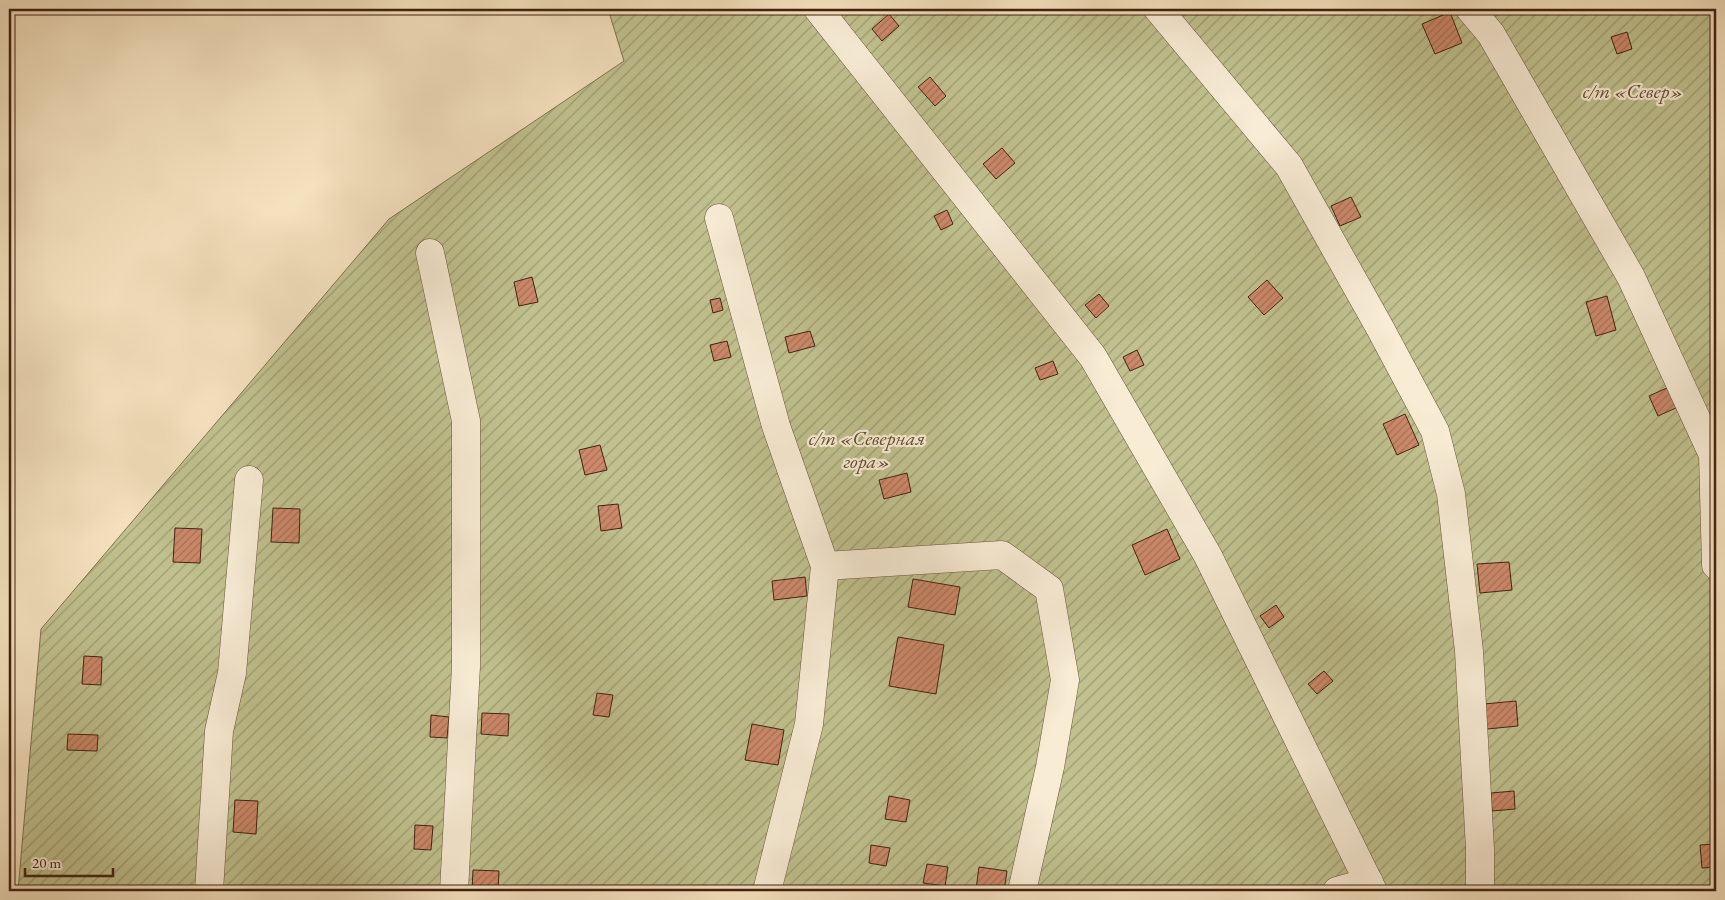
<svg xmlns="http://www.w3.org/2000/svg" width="1725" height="900" font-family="'EB Garamond',serif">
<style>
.garden{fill:url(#garden-furrows);stroke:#80724f}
.building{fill:url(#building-hatch);stroke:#412210}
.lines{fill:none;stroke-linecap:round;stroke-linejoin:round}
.minor-casing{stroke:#6e523c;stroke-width:29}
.minor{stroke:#f8ecd5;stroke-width:28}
.labels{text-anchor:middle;stroke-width:4.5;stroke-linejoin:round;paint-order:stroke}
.park-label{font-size:20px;font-style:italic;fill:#614a30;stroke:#f8ecd5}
</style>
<defs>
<pattern id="garden-furrows" width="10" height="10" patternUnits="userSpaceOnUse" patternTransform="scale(1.25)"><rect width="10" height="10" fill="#c0c18e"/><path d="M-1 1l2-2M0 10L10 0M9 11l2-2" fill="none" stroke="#9e9c73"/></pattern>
<pattern id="building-hatch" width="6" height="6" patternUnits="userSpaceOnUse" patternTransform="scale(1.25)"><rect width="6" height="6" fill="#cd896a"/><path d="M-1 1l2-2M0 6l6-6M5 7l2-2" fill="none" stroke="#a87056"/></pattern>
</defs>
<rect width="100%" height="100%" fill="#f4e1be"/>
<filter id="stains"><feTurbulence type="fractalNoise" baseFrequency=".004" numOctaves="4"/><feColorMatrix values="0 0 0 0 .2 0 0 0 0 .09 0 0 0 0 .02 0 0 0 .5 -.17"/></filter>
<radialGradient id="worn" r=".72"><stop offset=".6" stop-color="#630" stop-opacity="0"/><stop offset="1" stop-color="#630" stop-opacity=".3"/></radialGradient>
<!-- garden -->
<polygon class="garden" points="608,9 1716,9 1716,891 18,891 41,629 389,219 624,61"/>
<!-- building -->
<g class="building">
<polygon points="1450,12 1462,43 1435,54 1422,24"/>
<polygon points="889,14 899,26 882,41 872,29"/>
<polygon points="1627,32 1632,49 1617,54 1611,37"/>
<polygon points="930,77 946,96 935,106 918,87"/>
<polygon points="1002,148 1015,163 996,179 983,164"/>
<polygon points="1351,197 1361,217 1340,226 1331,206"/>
<polygon points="947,210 953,224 941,230 934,216"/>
<polygon points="532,277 538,302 519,306 514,282"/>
<polygon points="1267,280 1283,298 1264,315 1248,297"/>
<polygon points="1099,294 1109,306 1096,318 1085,305"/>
<polygon points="1607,296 1616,330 1596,336 1586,302"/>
<polygon points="720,298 723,310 713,313 710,300"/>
<polygon points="810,331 815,346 789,353 785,337"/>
<polygon points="727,341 731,357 714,361 710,345"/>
<polygon points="1137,350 1144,365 1130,371 1123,357"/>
<polygon points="1053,361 1058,374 1040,380 1035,368"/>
<polygon points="1669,387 1678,407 1658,416 1649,396"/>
<polygon points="1405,414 1419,445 1397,455 1383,424"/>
<polygon points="600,445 607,470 585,475 579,450"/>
<polygon points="907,473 911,492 884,499 879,480"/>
<polygon points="618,504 622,528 601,531 598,506"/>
<polygon points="273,508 300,509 299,543 271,542"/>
<polygon points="175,528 202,529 200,563 173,562"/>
<polygon points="1167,529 1180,559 1145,575 1132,545"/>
<polygon points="1509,562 1512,590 1480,593 1477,564"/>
<polygon points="805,577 807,596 774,600 772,581"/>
<polygon points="913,579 960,587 955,615 908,607"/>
<polygon points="1276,605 1284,617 1269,628 1260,616"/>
<polygon points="898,637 944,645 936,694 889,686"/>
<polygon points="84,656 102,657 101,685 82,684"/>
<polygon points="1324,671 1333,681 1317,694 1308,684"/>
<polygon points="597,693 613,695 609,717 593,715"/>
<polygon points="1516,701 1518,726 1487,729 1484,704"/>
<polygon points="482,713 509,714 508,736 481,734"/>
<polygon points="431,715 449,717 447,738 430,737"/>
<polygon points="752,724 784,730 778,765 745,760"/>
<polygon points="68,734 98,735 97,751 67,750"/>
<polygon points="1514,791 1515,809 1492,811 1491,793"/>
<polygon points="889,796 910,800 906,822 885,819"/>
<polygon points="235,800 258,801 256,834 233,832"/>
<polygon points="415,825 433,826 431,850 414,849"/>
<polygon points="1715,844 1716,867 1702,868 1700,845"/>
<polygon points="871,845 890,848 886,866 869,863"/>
<polygon points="927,864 948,867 945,886 923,883"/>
<polygon points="979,867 1007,871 1004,891 976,889"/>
<polygon points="473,870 499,871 498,891 472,891"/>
</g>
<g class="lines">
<!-- minor casing -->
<g class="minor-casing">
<g id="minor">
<polyline points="818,9 1093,357 1208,556 1373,891"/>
<polyline points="1158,9 1289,166 1380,328 1435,431 1451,494 1469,651 1480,849 1480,891"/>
<polyline points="1470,9 1491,34 1631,277 1713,455 1716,565"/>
<polyline points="719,218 776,426 825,566 809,724 767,891"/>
<polyline points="430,253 466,421 466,666 454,891"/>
<polyline points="825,566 1002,555 1049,589 1065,680 1050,767 1022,891"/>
<polyline points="209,891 219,731 232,673 249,480"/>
<polyline points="1337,891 1369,882"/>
</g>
</g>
<!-- minor -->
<use href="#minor" class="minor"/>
</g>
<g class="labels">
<!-- park labels -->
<g class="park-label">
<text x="1633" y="98">с/т «Север»</text>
<text x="867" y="445">с/т «Северная<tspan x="867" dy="23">гора»</tspan></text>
</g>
</g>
<!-- margin -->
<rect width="1725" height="900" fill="none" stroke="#f4e1be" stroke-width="30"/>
<rect x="10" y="10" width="1705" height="880" fill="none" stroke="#412210" stroke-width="2.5"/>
<rect x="15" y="15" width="1695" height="870" fill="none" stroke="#412210"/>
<!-- scale -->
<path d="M25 868v8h88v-8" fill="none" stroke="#412210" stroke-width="2.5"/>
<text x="32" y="868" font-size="15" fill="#412210" stroke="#f8ecd5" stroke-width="4" paint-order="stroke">20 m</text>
<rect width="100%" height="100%" filter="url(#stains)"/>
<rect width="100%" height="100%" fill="url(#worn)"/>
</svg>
